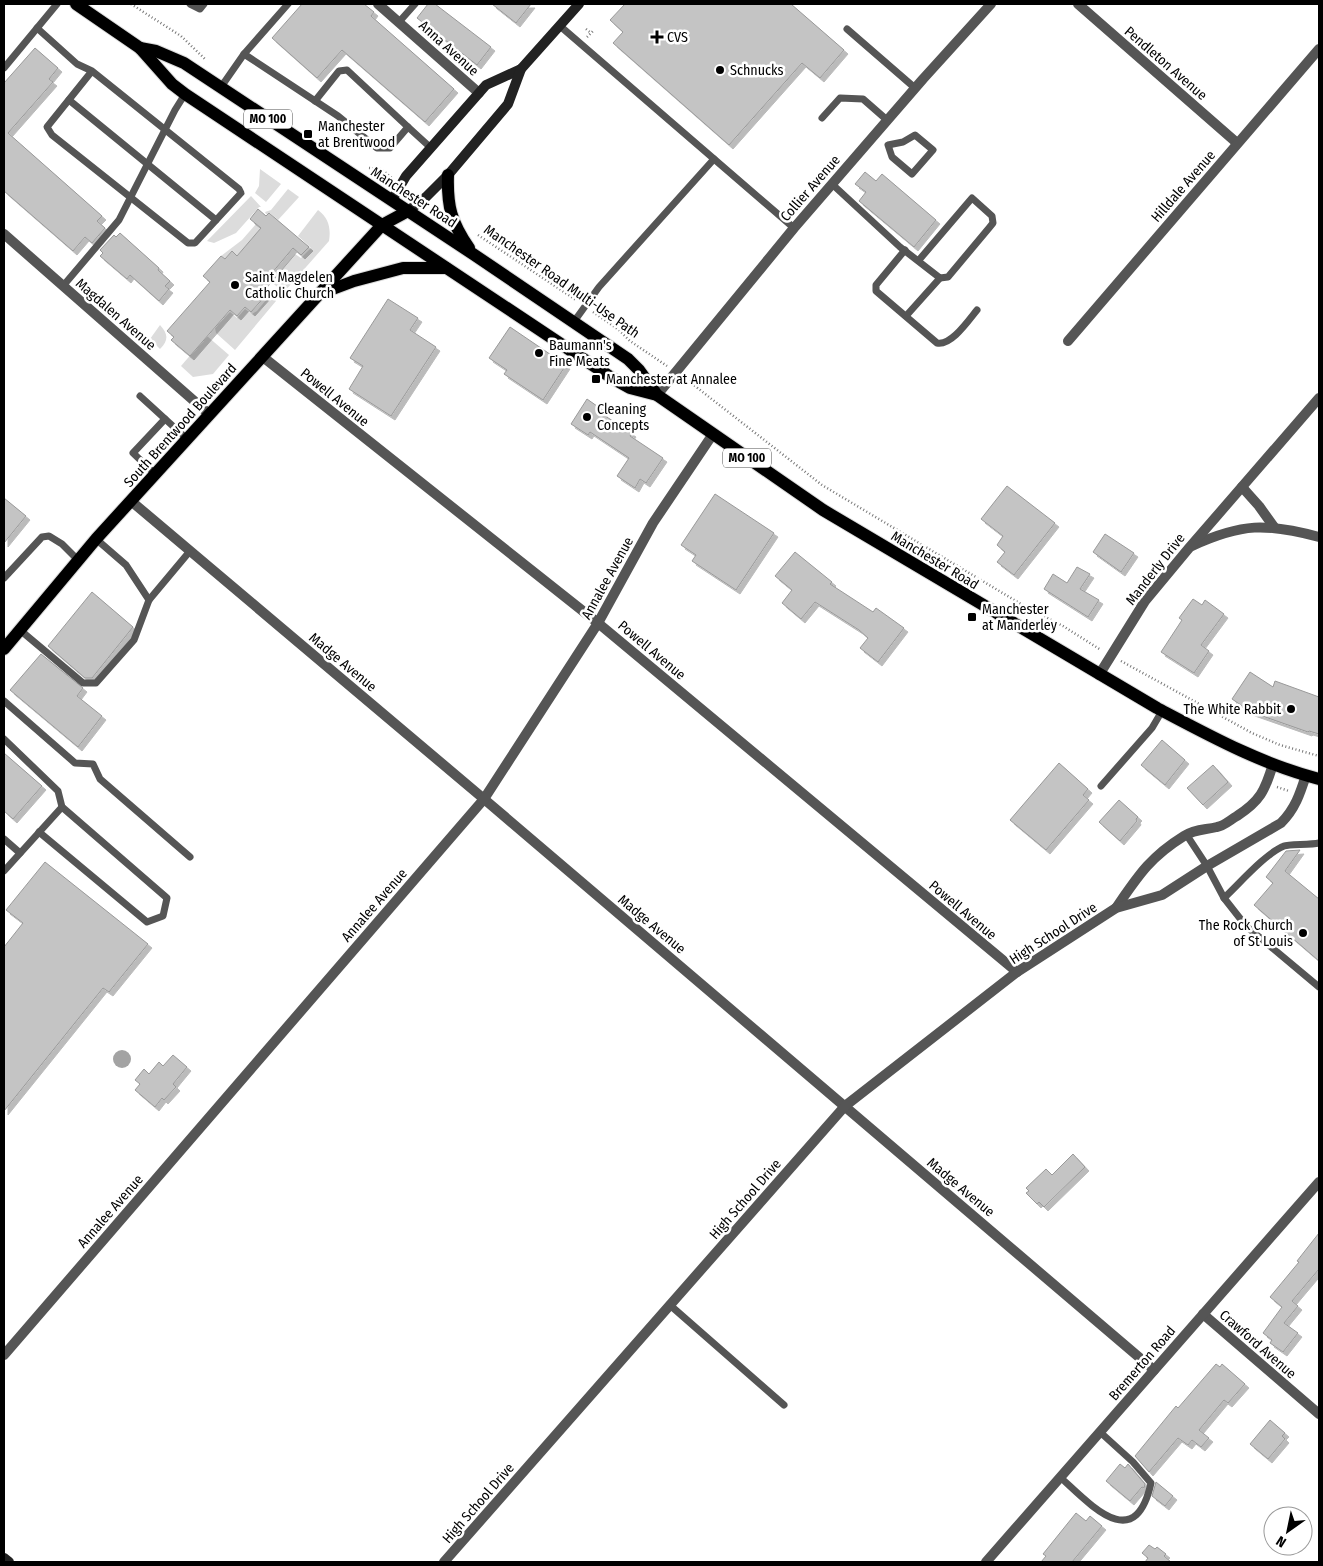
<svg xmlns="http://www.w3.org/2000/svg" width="1323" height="1566" font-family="'Fira Sans Condensed',sans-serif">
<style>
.green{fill:#dcdcdc}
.water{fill:#a3a3a3}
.building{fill:#c4c4c4;stroke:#999;filter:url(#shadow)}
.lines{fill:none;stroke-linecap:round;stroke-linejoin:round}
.primary-casing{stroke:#dbdbdb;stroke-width:14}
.path{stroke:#777;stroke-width:2.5;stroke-dasharray:1 2.5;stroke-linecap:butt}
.lane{stroke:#555;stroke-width:7}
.street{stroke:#555;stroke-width:10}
.secondary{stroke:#222;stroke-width:10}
.primary{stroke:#000;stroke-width:12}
.poi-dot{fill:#000;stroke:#fff;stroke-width:2}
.labels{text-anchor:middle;stroke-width:5;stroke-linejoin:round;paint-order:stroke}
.shield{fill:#fff;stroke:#4c4c4c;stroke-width:1}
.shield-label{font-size:12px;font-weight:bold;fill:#000}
.poi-label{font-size:14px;fill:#000;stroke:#fff;text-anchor:start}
.street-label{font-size:14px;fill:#000;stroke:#fff}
</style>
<defs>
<filter id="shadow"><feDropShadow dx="4" dy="4" stdDeviation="0" flood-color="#0004"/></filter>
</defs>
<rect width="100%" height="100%" fill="#fff"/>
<!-- green -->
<g class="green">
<polygon points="260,169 281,184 266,202 255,193 259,186"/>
<polygon points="288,189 299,197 278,220 270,213 268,215 266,214 265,212 271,210"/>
<polygon points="251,196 261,207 259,207 236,233 214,243 207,241"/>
<path d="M318,210C329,218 331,229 329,241L284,292L271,282L295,254L301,258L311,248L298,236Z"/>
<polygon points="256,224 261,228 237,256 232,251 225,259 221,256 242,240"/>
<polygon points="270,295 276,301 235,350 216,333 215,328 230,312 237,318 245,309 252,314 257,311"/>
<path d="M160,325C168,334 169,340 160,349L150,339Z"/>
<polygon points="207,336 229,355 213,374 193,377 181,366"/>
</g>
<!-- water -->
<circle class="water" cx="122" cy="1059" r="9"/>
<!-- building -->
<g class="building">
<polygon points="302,4 364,4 374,12 371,16 454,89 425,122 342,50 317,78 272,38"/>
<polygon points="428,4 435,4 491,47 477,65 417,18"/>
<polygon points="492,4 531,4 516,23"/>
<polygon points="625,4 791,4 844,50 820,78 802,63 729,145 613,43 623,32 610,20"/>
<polygon points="35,48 58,68 49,79 53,82 8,133 102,216 97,221 105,228 92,243 85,237 73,251 4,191 4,83"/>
<polygon points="865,172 876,181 882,174 936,220 914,247 859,201 866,192 855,184"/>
<polygon points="258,209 266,216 269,213 309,247 301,255 293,248 260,287 267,294 251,312 245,307 237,316 230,310 190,356 171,340 174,337 167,331 210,282 203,276 221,256 225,259 232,251 237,256 261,228 250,219"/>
<polygon points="120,233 159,268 158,270 170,281 165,286 169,289 159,301 130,275 127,279 100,256 103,253 100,250 114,235 116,237"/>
<polygon points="388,299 418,318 410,330 436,347 391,416 349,389 363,366 350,358"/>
<polygon points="510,327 566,365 543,400 504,374 507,370 489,358"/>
<polygon points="587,399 604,411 602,414 632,433 630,436 663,458 646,483 640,479 635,488 617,476 629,458 590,432 588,435 571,424"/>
<polygon points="1007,486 1055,523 1014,575 997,562 1005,552 997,545 1003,536 981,519"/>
<polygon points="715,494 774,533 736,590 692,561 696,555 681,545"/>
<polygon points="4,498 26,516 4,543"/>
<polygon points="1105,534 1134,553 1121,572 1093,552"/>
<polygon points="795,552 832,582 830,584 873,612 876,608 904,628 878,662 860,648 868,638 859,630 815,602 801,619 782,603 792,590 775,576"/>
<polygon points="1077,567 1090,574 1080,589 1099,600 1088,617 1044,589 1053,574 1067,583"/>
<polygon points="92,592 133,627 92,678 85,678 48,646"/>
<polygon points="1193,599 1202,605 1205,600 1224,614 1201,645 1209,651 1194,673 1161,652 1182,620 1179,618"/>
<polygon points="41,654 83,688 77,696 102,716 78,747 10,690"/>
<polygon points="1250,672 1273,687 1275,681 1319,697 1319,734 1309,731 1308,732 1251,712 1232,699"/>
<polygon points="1162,740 1185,760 1165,785 1141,765"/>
<polygon points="4,753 42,786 13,819 4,811"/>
<polygon points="1059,763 1088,789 1083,795 1089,800 1046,850 1010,820"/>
<polygon points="1213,765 1228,782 1203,805 1187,788"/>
<polygon points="1119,800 1138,817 1136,819 1137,821 1120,841 1099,822"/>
<polygon points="1300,850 1285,871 1319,899 1319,961 1254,905 1273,883 1266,877 1286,851"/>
<polygon points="45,862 148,944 109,992 103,988 4,1111 4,947 23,923 6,910"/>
<polygon points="173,1055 187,1067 173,1084 176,1087 164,1100 162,1098 155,1107 135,1090 140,1084 135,1080 144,1069 149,1074 159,1062 163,1066"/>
<polygon points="1073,1154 1085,1167 1044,1207 1039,1202 1037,1204 1026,1193 1029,1191 1026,1188 1046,1169 1052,1175"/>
<polygon points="1319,1233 1319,1269 1292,1301 1298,1306 1284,1323 1298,1333 1283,1352 1270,1343 1272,1340 1263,1333 1282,1307 1270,1297 1299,1262 1297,1261"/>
<polygon points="1216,1364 1220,1367 1222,1364 1245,1384 1228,1403 1224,1400 1199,1430 1209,1438 1201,1447 1192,1440 1188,1445 1178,1438 1149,1472 1135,1456 1176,1406 1178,1408"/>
<polygon points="1270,1420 1285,1433 1282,1436 1285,1439 1268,1459 1250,1444"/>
<polygon points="1120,1464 1125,1468 1128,1464 1145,1484 1144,1488 1142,1487 1130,1501 1106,1481"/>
<polygon points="1156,1482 1173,1496 1165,1506 1152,1496"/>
<polygon points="1076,1513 1086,1521 1090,1516 1102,1526 1072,1562 1041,1562 1046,1556 1043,1554"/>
<polygon points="1149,1545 1155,1549 1157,1547 1166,1554 1164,1556 1171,1562 1145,1562 1148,1558 1142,1553"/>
</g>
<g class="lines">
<!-- primary casing -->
<g class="primary-casing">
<g id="primary">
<path d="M76,4L140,48L172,84L185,94L612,378L630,388L657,395L823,510L1157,708C1210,736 1261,764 1319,779"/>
<polyline points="140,48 156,51 184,63 473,254 628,359 639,370 657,395"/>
<path d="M448,175C447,206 451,222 469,248"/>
<polyline points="322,293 354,281 403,268 446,268"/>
<polyline points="4,649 96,539 361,248 382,225 408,211"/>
</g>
</g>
<!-- path -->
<g class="path">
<polyline points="131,4 181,36 205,59"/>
<polyline points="586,29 591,33"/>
<polyline points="587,37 594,30"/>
<polyline points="369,168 381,169 392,178"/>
<polyline points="478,235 576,300"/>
<polyline points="593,312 619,330 630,341 667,366"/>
<polyline points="686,379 822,485 1026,607 1063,626 1101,650"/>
<polyline points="1121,661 1252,733 1280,745 1319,756"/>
<polyline points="1277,787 1289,791"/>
</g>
<!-- lane -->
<g class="lane">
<polyline points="190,4 200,9 204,4"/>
<polyline points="399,22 415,4"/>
<polyline points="560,26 794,228"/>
<polyline points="37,28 77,64 92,71 239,189 241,193 195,243 188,243 52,135 47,127 92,71"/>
<polyline points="847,29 915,88"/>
<polyline points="244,54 338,116 377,148 390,148 408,127 431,148"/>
<polyline points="4,68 57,4"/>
<polyline points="221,87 244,54 288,4"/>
<polyline points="69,100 216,220"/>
<polyline points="315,101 339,71 347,70 408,127"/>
<polyline points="822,118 840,98 863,99 887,120"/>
<polygon points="915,135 933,150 912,174 892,157 888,145 903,142"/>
<polyline points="832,184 900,247 940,278 948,277 989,228 993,223 992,216 972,198 919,260"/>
<path d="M905,250L876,285V291L937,343C951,346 968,321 977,310"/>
<polyline points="63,286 119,220 175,110 185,94"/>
<polyline points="906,316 940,278"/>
<polyline points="573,323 599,287 714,159"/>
<polyline points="140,396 187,439"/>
<polyline points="155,474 133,453 165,419"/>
<polyline points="96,539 126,565 149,600"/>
<polyline points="4,578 42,537 49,536 62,544 78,560"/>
<polyline points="20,630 83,683 96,683 134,640 149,600 190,551"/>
<polyline points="4,701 75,763 93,764 100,779 190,857"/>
<polyline points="4,739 58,791 62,807 167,898 163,916 147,922 39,832"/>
<polyline points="1101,786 1152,728 1162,711"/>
<polyline points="1186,834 1207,866 1224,898 1246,926 1319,987"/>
<polyline points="4,839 20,853"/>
<polyline points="4,871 62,807"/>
<path d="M1224,898C1239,884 1266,853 1284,846C1289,844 1310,845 1319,843"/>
<polyline points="671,1306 784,1405"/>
<path d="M1060,1477C1091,1505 1135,1555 1151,1483L1133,1462L1100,1432"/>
</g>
<!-- street -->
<g class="street">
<polyline points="378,4 479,93"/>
<polyline points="1078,4 1237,143"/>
<polyline points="4,234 209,414"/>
<polyline points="1068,341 1319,49"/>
<polyline points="263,357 598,623 1017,972"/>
<polyline points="657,395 794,228 923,79 991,4"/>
<polyline points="1242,487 1259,506 1274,527"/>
<polyline points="131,501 484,799 1154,1370"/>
<path d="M1192,546C1242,523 1266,523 1319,537"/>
<polyline points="1099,675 1145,601 1189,548 1319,398"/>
<path d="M1116,908C1138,876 1150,857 1184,836C1195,829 1204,830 1217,827C1224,826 1230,820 1237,816C1260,801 1265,791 1273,764"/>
<polyline points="1203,1314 1319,1414"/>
<polyline points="4,1355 484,799 598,623 653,523 713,434"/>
<path d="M444,1562L845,1106L1017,972L1116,908L1162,895L1207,866L1281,823C1295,809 1300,794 1306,775"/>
<polyline points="986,1562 1319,1182"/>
</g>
<!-- secondary -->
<g class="secondary">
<polyline points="392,200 406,176 486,85 521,69"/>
<polyline points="408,211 426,197 448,175 508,104 521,69 579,4"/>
<polyline points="4,1558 9,1562"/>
</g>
<!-- primary -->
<use href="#primary" class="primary"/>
</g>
<!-- markers -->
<g class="poi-dot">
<path d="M654.5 29.5h5v5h5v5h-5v5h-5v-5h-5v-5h5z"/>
<circle cx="720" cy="70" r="5"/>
<rect x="303" y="129" width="10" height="10" rx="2.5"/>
<circle cx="235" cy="285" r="5"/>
<circle cx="539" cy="353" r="5"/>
<rect x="591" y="374" width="10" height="10" rx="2.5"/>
<circle cx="587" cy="417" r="5"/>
<rect x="967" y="612" width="10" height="10" rx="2.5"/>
<circle cx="1291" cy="709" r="5"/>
<circle cx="1303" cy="933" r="5"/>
</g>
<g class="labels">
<!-- shield labels -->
<g class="shield">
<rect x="244" y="109.5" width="48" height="19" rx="4"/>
<rect x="723" y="448.5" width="48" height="19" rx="4"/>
</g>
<g class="shield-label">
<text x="268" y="123">MO 100</text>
<text x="747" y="462">MO 100</text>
</g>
<!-- poi labels -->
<g class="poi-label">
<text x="667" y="42">CVS</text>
<text x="730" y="75">Schnucks</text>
<text x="318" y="131">Manchester<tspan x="318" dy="16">at Brentwood</tspan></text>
<text x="245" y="282">Saint Magdelen<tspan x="245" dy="16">Catholic Church</tspan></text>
<text x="549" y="350">Baumann's<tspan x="549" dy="16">Fine Meats</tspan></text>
<text x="606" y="384">Manchester at Annalee</text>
<text x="597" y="414">Cleaning<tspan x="597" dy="16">Concepts</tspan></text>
<text x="982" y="614">Manchester<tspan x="982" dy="16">at Manderley</tspan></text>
<text x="1281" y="714" text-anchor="end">The White Rabbit</text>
<text x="1293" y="930" text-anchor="end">The Rock Church<tspan x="1293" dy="16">of St Louis</tspan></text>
</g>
<!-- street labels -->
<g class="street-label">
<text transform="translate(449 48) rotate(42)" y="5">Anna Avenue</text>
<text transform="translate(1166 63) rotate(41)" y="5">Pendleton Avenue</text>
<text transform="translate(1183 186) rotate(-49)" y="5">Hilldale Avenue</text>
<text transform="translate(810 188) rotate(-49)" y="5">Collier Avenue</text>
<text transform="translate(414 197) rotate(33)" y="5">Manchester Road</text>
<text transform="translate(562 281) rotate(35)" y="5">Manchester Road Multi-Use Path</text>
<text transform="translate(116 314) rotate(41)" y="5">Magdalen Avenue</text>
<text transform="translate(335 397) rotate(39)" y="5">Powell Avenue</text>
<text transform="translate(180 425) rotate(-48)" y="5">South Brentwood Boulevard</text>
<text transform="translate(935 560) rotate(31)" y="5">Manchester Road</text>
<text transform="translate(1155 569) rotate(-52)" y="5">Manderly Drive</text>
<text transform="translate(607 578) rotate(-61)" y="5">Annalee Avenue</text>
<text transform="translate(652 650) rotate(40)" y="5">Powell Avenue</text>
<text transform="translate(343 662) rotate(40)" y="5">Madge Avenue</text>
<text transform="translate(374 905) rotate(-49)" y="5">Annalee Avenue</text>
<text transform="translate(963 910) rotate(40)" y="5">Powell Avenue</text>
<text transform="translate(652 924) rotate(40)" y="5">Madge Avenue</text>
<text transform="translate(1053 933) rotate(-33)" y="5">High School Drive</text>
<text transform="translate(961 1187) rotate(40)" y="5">Madge Avenue</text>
<text transform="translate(745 1199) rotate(-49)" y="5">High School Drive</text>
<text transform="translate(110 1211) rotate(-49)" y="5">Annalee Avenue</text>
<text transform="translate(1258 1344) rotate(41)" y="5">Crawford Avenue</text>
<text transform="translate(1142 1363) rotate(-49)" y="5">Bremerton Road</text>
<text transform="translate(478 1503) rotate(-49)" y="5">High School Drive</text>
</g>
</g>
<!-- border -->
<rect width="1323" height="1566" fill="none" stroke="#000000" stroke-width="10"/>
<!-- north arrow -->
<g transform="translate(1288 1531) rotate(213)"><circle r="24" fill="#ffffff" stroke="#999999"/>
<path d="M0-4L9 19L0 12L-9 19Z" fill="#000000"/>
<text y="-8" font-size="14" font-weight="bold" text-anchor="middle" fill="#000000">N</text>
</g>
</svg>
